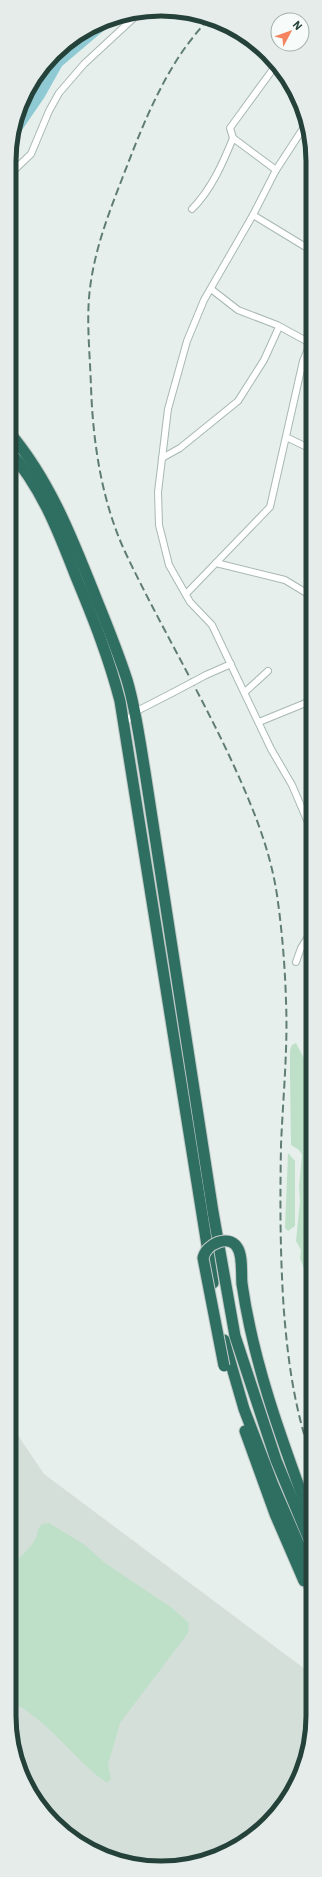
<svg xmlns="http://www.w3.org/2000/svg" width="322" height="1877" font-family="'IBM Plex Sans',sans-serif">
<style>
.built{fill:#d4dfda}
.green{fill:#bfe0c8}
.water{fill:#8ec9d4}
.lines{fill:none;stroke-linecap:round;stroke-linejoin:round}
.street-casing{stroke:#a8b8b2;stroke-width:8}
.highway-casing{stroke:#c2cac8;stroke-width:13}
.street{stroke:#fff;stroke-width:6}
.highway{stroke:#2f6f62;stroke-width:11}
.rail{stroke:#5f7d75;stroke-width:2;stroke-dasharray:8 4;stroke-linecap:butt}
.street-bridge-casing{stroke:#a8b8b2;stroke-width:8;stroke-linecap:butt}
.highway-bridge-casing{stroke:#c2cac8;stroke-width:13;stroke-linecap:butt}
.street-bridge{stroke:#fff;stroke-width:6}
.highway-bridge{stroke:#2f6f62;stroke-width:11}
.rim{fill:none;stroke:#24423a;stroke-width:5}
</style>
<rect width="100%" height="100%" fill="#e6efeb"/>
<!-- built -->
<polygon class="built" points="9,1422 44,1474 313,1675 313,1726 297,1783 261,1830 210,1860 151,1868 103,1856 53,1823 20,1774 9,1716"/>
<!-- green -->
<g class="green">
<polygon points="296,1043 308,1066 313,1082 313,1294 300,1258 301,1250 296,1241 300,1201 299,1186 302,1155 299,1150 291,1145 290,1077 290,1050 292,1045"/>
<polygon points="288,1153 295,1161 295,1226 288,1231 285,1228"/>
<path d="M49,1523L85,1545L105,1563L172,1608L189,1623L188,1633L120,1723L108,1765L111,1779L107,1783C73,1759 47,1718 9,1701V1557L18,1559L31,1546L37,1536L38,1529L42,1524Z"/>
</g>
<!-- water -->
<polygon class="water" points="121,16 62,66 44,98 22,130 14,134 25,94 61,47 112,17"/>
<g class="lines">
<!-- street casing -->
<g class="street-casing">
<g id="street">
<polyline points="306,124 276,170 253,215 204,300 187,341 168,409 158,492 159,525 169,565 190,602 212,625 271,749 292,785 313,834"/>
<polyline points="276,170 233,138 230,128 276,65"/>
<polyline points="9,175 31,154 49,111 59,93 84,64 138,14"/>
<path d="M192,209C211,190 223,163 233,138"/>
<polyline points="253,215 304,246 313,250"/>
<polyline points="211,289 238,310 277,325 310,343"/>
<polyline points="286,437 313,450"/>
<polyline points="162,458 180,448 238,401 264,360 279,327"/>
<polyline points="216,563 285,580 313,597"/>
<polyline points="186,594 270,507 303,361 313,337"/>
<polyline points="206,675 231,664"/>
<polyline points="245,692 268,671"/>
<polyline points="259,722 313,700"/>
<polyline points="124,724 135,712 172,693"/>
<polyline points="296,962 301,948 313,929"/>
<polyline points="304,1581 313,1597"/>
</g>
</g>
<!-- highway casing -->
<g class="highway-casing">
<g id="highway">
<path d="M9,432C50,480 73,540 96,598C107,625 118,652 127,680C136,710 140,742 145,772L213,1212L235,1336L276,1460L313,1549"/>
<path d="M9,451C41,486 59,533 76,577C93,618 109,658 120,701L213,1283"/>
<path d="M242,1284C254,1367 284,1446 313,1525"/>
<polyline points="224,1340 244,1409 273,1485 313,1577"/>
<polyline points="245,1431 275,1514 304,1581"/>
</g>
</g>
<!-- street -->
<use href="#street" class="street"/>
<!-- highway -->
<use href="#highway" class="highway"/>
<!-- rail -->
<path class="rail" d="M208,19C198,31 188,43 180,55C155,93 138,137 122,179C108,215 95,249 90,288C86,320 90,354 91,387C93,444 102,504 127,556C161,627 201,694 234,766C253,808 270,849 277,895C282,930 285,966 286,1001C288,1049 283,1097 281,1145C280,1201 280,1256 284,1312C288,1362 295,1413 313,1461"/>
<!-- street-bridge casing -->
<g class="street-bridge-casing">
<polyline id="street-bridge" points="172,693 206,675"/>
</g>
<!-- highway-bridge casing -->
<g class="highway-bridge-casing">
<path id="highway-bridge" d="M224,1366L203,1258C206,1244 228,1234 237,1247C243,1255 241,1273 242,1284"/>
</g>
<!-- street-bridge -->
<use href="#street-bridge" class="street-bridge"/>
<!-- highway-bridge -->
<use href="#highway-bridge" class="highway-bridge"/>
</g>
<!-- crop -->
<path d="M0 0H322V1877H0ZM161 16H161A145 145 0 0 1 306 161V1716A145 145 0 0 1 161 1861H161A145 145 0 0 1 16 1716V161A145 145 0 0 1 161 16Z" fill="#e6ecea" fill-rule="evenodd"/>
<path class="rim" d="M161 16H161A145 145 0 0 1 306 161V1716A145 145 0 0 1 161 1861H161A145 145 0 0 1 16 1716V161A145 145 0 0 1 161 16Z"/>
<!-- north arrow -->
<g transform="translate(290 32) rotate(49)"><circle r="19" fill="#f7fbf9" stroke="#a3b1ad"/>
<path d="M0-3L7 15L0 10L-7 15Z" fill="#f4845f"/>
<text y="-6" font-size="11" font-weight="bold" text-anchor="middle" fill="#24423a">N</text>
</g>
</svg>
